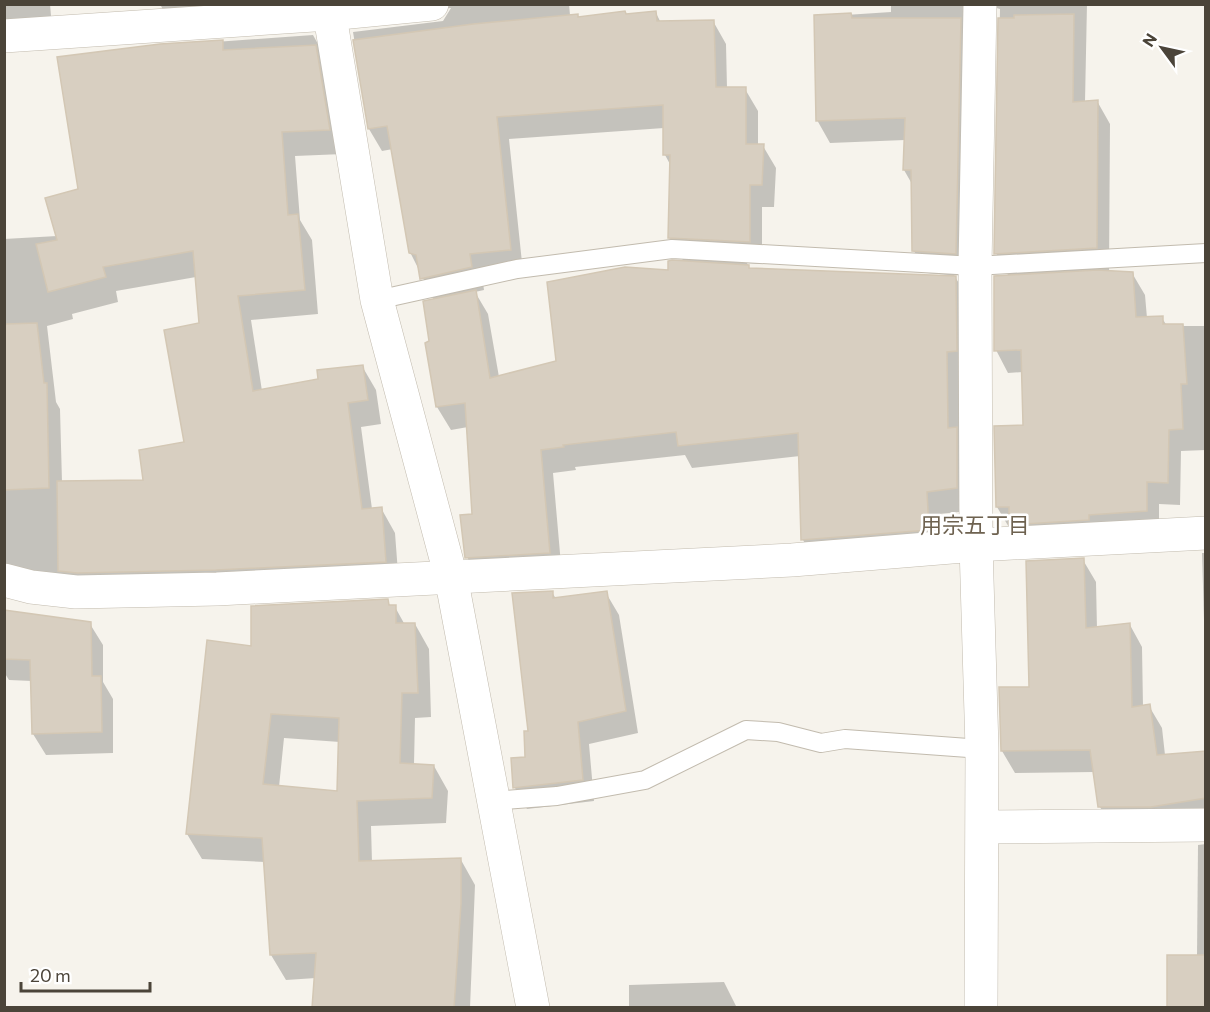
<svg xmlns="http://www.w3.org/2000/svg" width="1210" height="1012" font-family="Commissioner,'Noto Sans JP',sans-serif">
<style>
.shadow{fill:#0003;fill-rule:evenodd}
.building{fill:#d8cfc1;stroke:#d3c7b4;stroke-width:1.5;fill-rule:evenodd}
.lines{fill:none;stroke-linecap:round;stroke-linejoin:round}
.service-casing{stroke:#c2bbae;stroke-width:20}
.minor-casing{stroke:#c2bbae;stroke-width:34}
.service{stroke:#fff;stroke-width:18}
.minor{stroke:#fff;stroke-width:33}
.labels{text-anchor:middle;stroke-width:5;stroke-linejoin:round;paint-order:stroke}
.neighbourhood-label{font-size:22px;fill:#6e6250;stroke:#fff}
</style>
<rect width="100%" height="100%" fill="#f6f3ec"/>
<!-- shadow -->
<g class="shadow">
<polygon points="4,4 50,4 53,39 4,48"/>
<path d="M160,4H569L570,15L577,14L580,19L656,13L661,23L713,21L726,44L727,88L745,89L758,111V146H763L776,168L774,207H762V264L747,263L750,269L949,277V275L927,273L914,251L912,184L904,170L905,140L830,143L817,120L815,17L891,12V4H1087L1085,102L1097,101L1110,124L1109,272L1132,273L1145,295L1147,318H1162L1167,326H1206V450L1181,451L1180,505L1159,504V532L1010,529L997,507L1024,426L1023,372L1008,373L996,350L1009,277L996,253L1000,9L993,7L969,276L954,275L969,300V511L939,514L941,553L816,563L803,540L800,456L692,468L685,455L575,467L576,470L553,473L562,576L480,580L467,557L473,515L468,427L451,430L437,407L426,344L431,342L434,300L410,252L393,149L382,151L369,129L353,32L443,21L451,8L173,29ZM664,128L665,155L671,166L670,238L684,262L558,362L499,377L488,314L475,292L484,290L482,276L523,272L509,139Z"/>
<path d="M313,35L327,60L343,154L295,156L300,220L312,240L318,314L251,320L262,391L320,381L362,366L376,390L381,424L361,427L372,509L381,508L395,533L399,586L4,581V239L57,236L79,190L160,46ZM196,277L201,324L185,443L145,481L62,482L60,409L56,402L47,326L73,319L72,314L118,302L116,291Z"/>
<polygon points="1202,553 1206,553 1206,623 1204,621"/>
<polygon points="1083,560 1096,582 1097,629 1130,625 1142,647 1143,707 1149,706 1162,728 1165,755 1206,752 1206,822 1113,829 1100,807 1095,772 1015,773 1002,751"/>
<polygon points="552,592 556,599 606,593 619,615 638,733 589,744 594,801 527,809 515,788 527,759"/>
<path d="M387,601L391,607H395L405,625L415,624L429,649L431,717L415,718L414,765L434,766L448,791L446,823L371,826L372,862L461,860L475,885L470,1008H440L316,978L286,980L271,955L265,862L202,859L187,834L253,648ZM284,738L340,742L339,792L279,787Z"/>
<polygon points="4,611 90,624 103,645 103,682 113,699 113,753 46,755 33,734 32,681 9,680 4,672"/>
<polygon points="1206,844 1206,1008 1197,956 1198,845"/>
<polygon points="724,982 737,1008 629,1008 629,985"/>
</g>
<!-- building -->
<g class="building">
<polygon points="625,11 626,14 656,11 657,21 714,20 716,87 746,87 746,144 764,144 762,185 750,185 750,242 668,238 670,155 663,155 663,105 497,117 511,250 470,254 472,267 420,279 416,255 409,253 387,126 368,129 353,40 473,24 578,14 578,17"/>
<polygon points="851,13 852,18 961,18 956,254 912,251 911,170 903,170 905,118 816,121 814,15"/>
<polygon points="1074,14 1073,102 1098,100 1097,248 994,254 998,18 1014,18 1014,15"/>
<polygon points="223,40 223,50 316,45 330,130 282,132 288,215 298,214 305,290 238,296 253,391 318,379 317,370 363,365 368,400 348,403 362,509 382,507 386,562 216,570 77,573 58,571 57,481 143,480 139,450 184,442 164,330 199,323 193,251 103,267 106,277 48,292 36,244 57,240 45,198 78,189 57,57 160,44"/>
<polygon points="672,260 749,265 749,268 956,276 957,351 947,352 948,428 957,427 957,488 927,492 929,530 801,540 798,433 678,446 676,432 563,445 564,447 541,450 550,553 465,558 460,515 472,514 465,403 436,407 425,343 429,341 423,301 476,290 490,378 556,361 547,282 625,267 668,270 668,261"/>
<polygon points="1097,270 1133,272 1136,317 1163,316 1163,324 1183,324 1187,384 1181,384 1183,429 1169,430 1168,483 1147,482 1147,511 1089,515 1089,520 1009,525 1009,507 996,507 994,426 1023,425 1021,350 994,351 994,276"/>
<polygon points="37,323 44,383 47,383 49,488 4,490 4,327 6,324"/>
<polygon points="1084,558 1086,628 1130,623 1132,707 1150,704 1157,755 1206,751 1206,798 1151,807 1098,807 1090,750 1001,751 999,687 1029,687 1026,561"/>
<polygon points="553,591 553,598 607,591 626,711 578,722 583,780 513,788 511,758 525,757 524,731 528,731 512,593"/>
<path d="M388,599L389,605H396V623H415L418,693H402L400,763L434,765L432,798L357,801L359,861L461,858V904L454,1008H312L316,953L270,955L262,838L186,834L207,640L251,646V606ZM271,714L339,718L337,791L263,784Z"/>
<polygon points="4,610 91,622 92,676 101,676 102,732 32,734 30,660 4,659"/>
<rect x="1167" y="955" width="39" height="53"/>
</g>
<g class="lines">
<!-- service casing -->
<g class="service-casing">
<g id="service">
<polyline points="377,300 517,269 672,249 975,266 1206,253"/>
<polyline points="493,801 557,796 645,780 746,730 778,732 821,743 845,739 982,749"/>
</g>
</g>
<!-- minor casing -->
<g class="minor-casing">
<g id="minor">
<polyline points="328,4 377,300 451,577 533,1008"/>
<polyline points="980,4 975,266 976,545 982,749 981,1008"/>
<polyline points="4,36 329,14 432,4"/>
<polyline points="4,580 31,587 76,592 217,589 792,560 976,545 1206,533"/>
<polyline points="983,827 1206,825"/>
</g>
</g>
<!-- service -->
<use href="#service" class="service"/>
<!-- minor -->
<use href="#minor" class="minor"/>
</g>
<g class="labels">
<!-- neighbourhood labels -->
<g class="neighbourhood-label">
<text x="975" y="533">用宗五丁目</text>
</g>
</g>
<!-- border -->
<rect width="1210" height="1012" fill="none" stroke="#4b4439" stroke-width="12"/>
<!-- north arrow -->
<g transform="translate(1162 48) rotate(303)" stroke="#ffffff" stroke-width="4.5" paint-order="stroke">
<path d="M0-4.5L10 22L0 15L-10 22Z" fill="#4b4439"/>
<text y="-9" font-size="16" font-weight="bold" text-anchor="middle" fill="#4b4439">N</text>
</g>
<!-- scale -->
<path d="M21 982v9h129v-9" fill="none" stroke="#4b4439" stroke-width="3"/>
<text x="30" y="982" font-size="18" fill="#4b4439" stroke="#ffffff" stroke-width="4.5" paint-order="stroke">20 m</text>
</svg>
